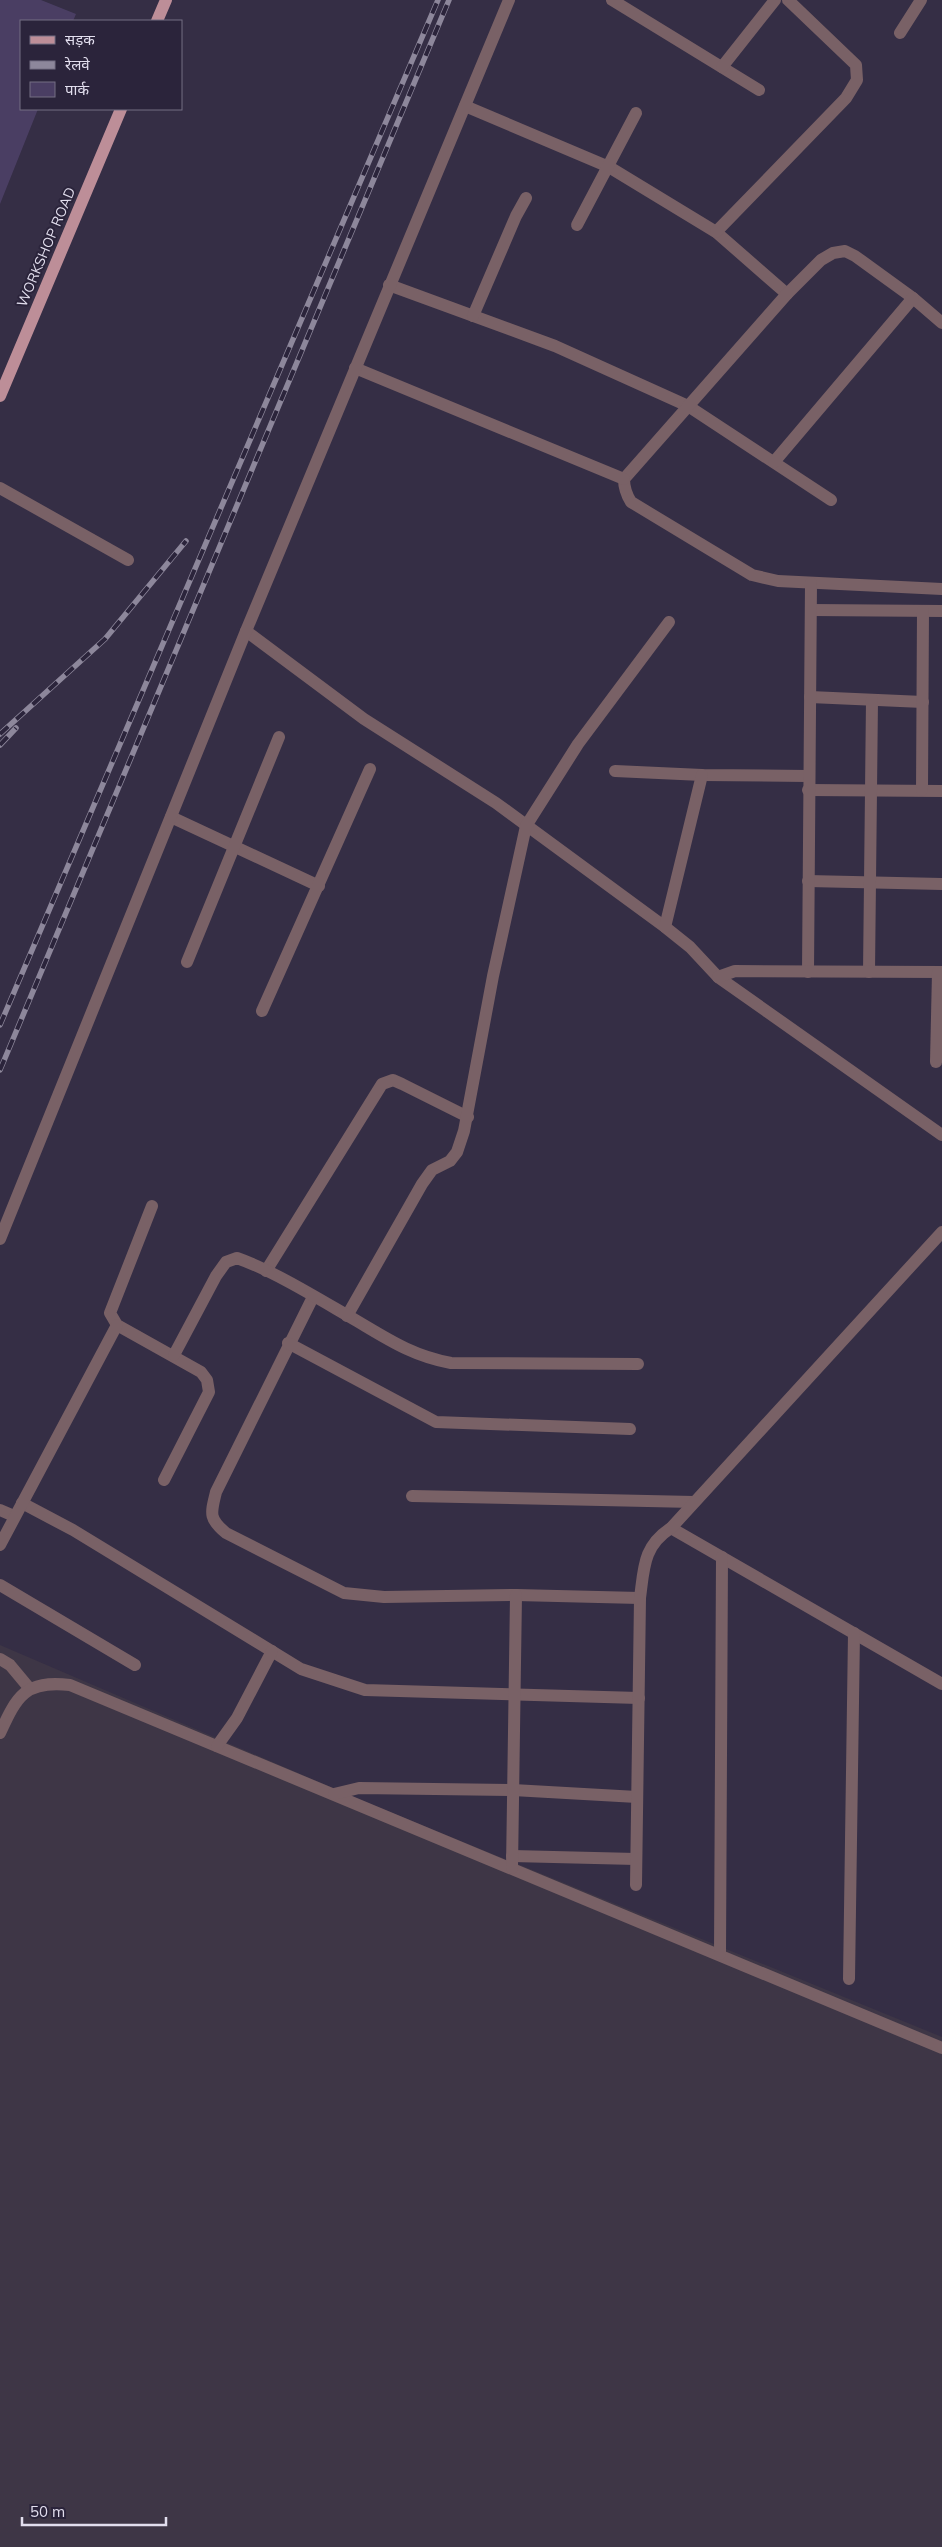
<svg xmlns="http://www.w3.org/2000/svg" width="942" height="2547" font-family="Mulish,'Noto Sans Devanagari',sans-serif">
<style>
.industrial{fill:#3e3646}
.green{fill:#4a3e63}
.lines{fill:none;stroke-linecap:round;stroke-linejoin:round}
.minor{stroke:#796166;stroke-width:12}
.major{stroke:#bd8e98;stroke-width:12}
.rail-casing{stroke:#8d879b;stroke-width:5.5}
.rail{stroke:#2b243b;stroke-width:4;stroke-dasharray:11;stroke-linecap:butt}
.labels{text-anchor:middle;stroke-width:4;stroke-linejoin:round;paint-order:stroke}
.street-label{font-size:14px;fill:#e2deee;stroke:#2b243b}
</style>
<rect width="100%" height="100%" fill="#352e45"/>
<!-- industrial -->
<polygon class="industrial" points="0,1645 368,1803 942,2037 942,2547 0,2547"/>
<!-- green -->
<polygon class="green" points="0,0 41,0 76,14 73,21 21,21 21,109 38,109 0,204"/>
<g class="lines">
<!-- minor -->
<g class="minor">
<polyline points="612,0 759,90"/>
<polyline points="900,33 921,0"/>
<polyline points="722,67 775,0"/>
<polyline points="465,106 609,167 716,232 787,294"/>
<polyline points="577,225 636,113"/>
<polyline points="716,232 846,98 857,80 856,65 788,0"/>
<polyline points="389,285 555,346 688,406 831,500"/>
<polyline points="473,316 516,216 526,198"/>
<path d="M942,323L913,298L855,256L845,251L833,253L821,260L787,294L624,479C624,488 626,494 631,502L752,575L778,581L942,589"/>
<polyline points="355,368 624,479"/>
<polyline points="774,462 913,298"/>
<polyline points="0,488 128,560"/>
<polyline points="811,610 942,611"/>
<polyline points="246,631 364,719 496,803 665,927 690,947 718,977 942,1135"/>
<polyline points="810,697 923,702"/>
<polyline points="615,771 702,775 808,776"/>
<polyline points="808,790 942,791"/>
<polyline points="922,790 923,611"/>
<polyline points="171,817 319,886"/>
<polyline points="808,881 942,884"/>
<polyline points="665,927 702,775"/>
<polyline points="187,962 279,737"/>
<polyline points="808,972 811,583"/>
<polyline points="869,972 872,700"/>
<polyline points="718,977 735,971 942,972"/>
<polyline points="262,1011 370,769"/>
<polyline points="936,1062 938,972"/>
<polyline points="152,1206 110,1313 117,1325 201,1372 207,1380 209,1392 164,1480"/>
<polyline points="0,1239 246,631 509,0"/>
<polyline points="266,1271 382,1084 393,1080 402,1084 468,1117"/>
<path d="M313,1297L216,1492C211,1513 208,1518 226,1533L344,1593L384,1597L516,1595L640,1598"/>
<polyline points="347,1316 422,1184 432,1170 450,1161 457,1152 464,1131 493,976 526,826 578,744 669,622"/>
<polyline points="288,1343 436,1422 630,1429"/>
<path d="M174,1355L216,1276L226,1262L237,1258C274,1271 322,1301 357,1321C389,1340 413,1356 451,1363L638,1364"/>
<polyline points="412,1496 694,1502"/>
<polyline points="22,1503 73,1530 301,1669 365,1690 639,1698"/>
<polyline points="0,1510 14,1516"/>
<polyline points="671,1528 942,1684"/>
<polyline points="0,1545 117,1325"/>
<polyline points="0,1585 135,1665"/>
<polyline points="0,1659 10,1665 30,1689"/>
<path d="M0,1733C17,1696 25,1680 70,1685L942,2048"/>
<polyline points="217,1746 237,1718 272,1651"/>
<polyline points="334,1794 359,1788 513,1790 637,1797"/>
<polyline points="512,1856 636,1859"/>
<polyline points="512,1868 516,1595"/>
<path d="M636,1885L640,1598C644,1568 643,1546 671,1528L942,1232"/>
<polyline points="720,1954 722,1557"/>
<polyline points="849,1979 854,1633"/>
</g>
<!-- major -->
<g class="major">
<polyline points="157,21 166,0"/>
<polyline points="0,396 121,109"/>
</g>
<!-- rail casing -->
<g class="rail-casing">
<g id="rail">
<polyline points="0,734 105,639 186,541"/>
<polyline points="0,745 16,728"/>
<polyline points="0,1025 438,0"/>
<polyline points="0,1070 449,0"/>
</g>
</g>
<!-- rail -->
<use href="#rail" class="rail"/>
</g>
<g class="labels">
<!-- street labels -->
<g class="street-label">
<text transform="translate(46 247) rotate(-67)" y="5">WORKSHOP ROAD</text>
</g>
</g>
<!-- legend -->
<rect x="20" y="20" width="162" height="90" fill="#2b243b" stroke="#746e83"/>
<rect x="30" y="36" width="25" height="8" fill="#bd8e98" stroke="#746e83"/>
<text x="65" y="45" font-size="15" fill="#e2deee">सड़क</text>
<rect x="30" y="61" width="25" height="8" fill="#8d879b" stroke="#746e83"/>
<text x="65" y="70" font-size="15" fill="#e2deee">रेलवे</text>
<rect x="30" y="82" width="25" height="15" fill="#4a3e63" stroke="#746e83"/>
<text x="65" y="95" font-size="15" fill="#e2deee">पार्क</text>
<!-- scale -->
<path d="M22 2517v8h144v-8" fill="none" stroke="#e2deee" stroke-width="2.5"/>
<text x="30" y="2517" font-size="15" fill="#e2deee" stroke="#2b243b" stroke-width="4" paint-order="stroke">50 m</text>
</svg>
